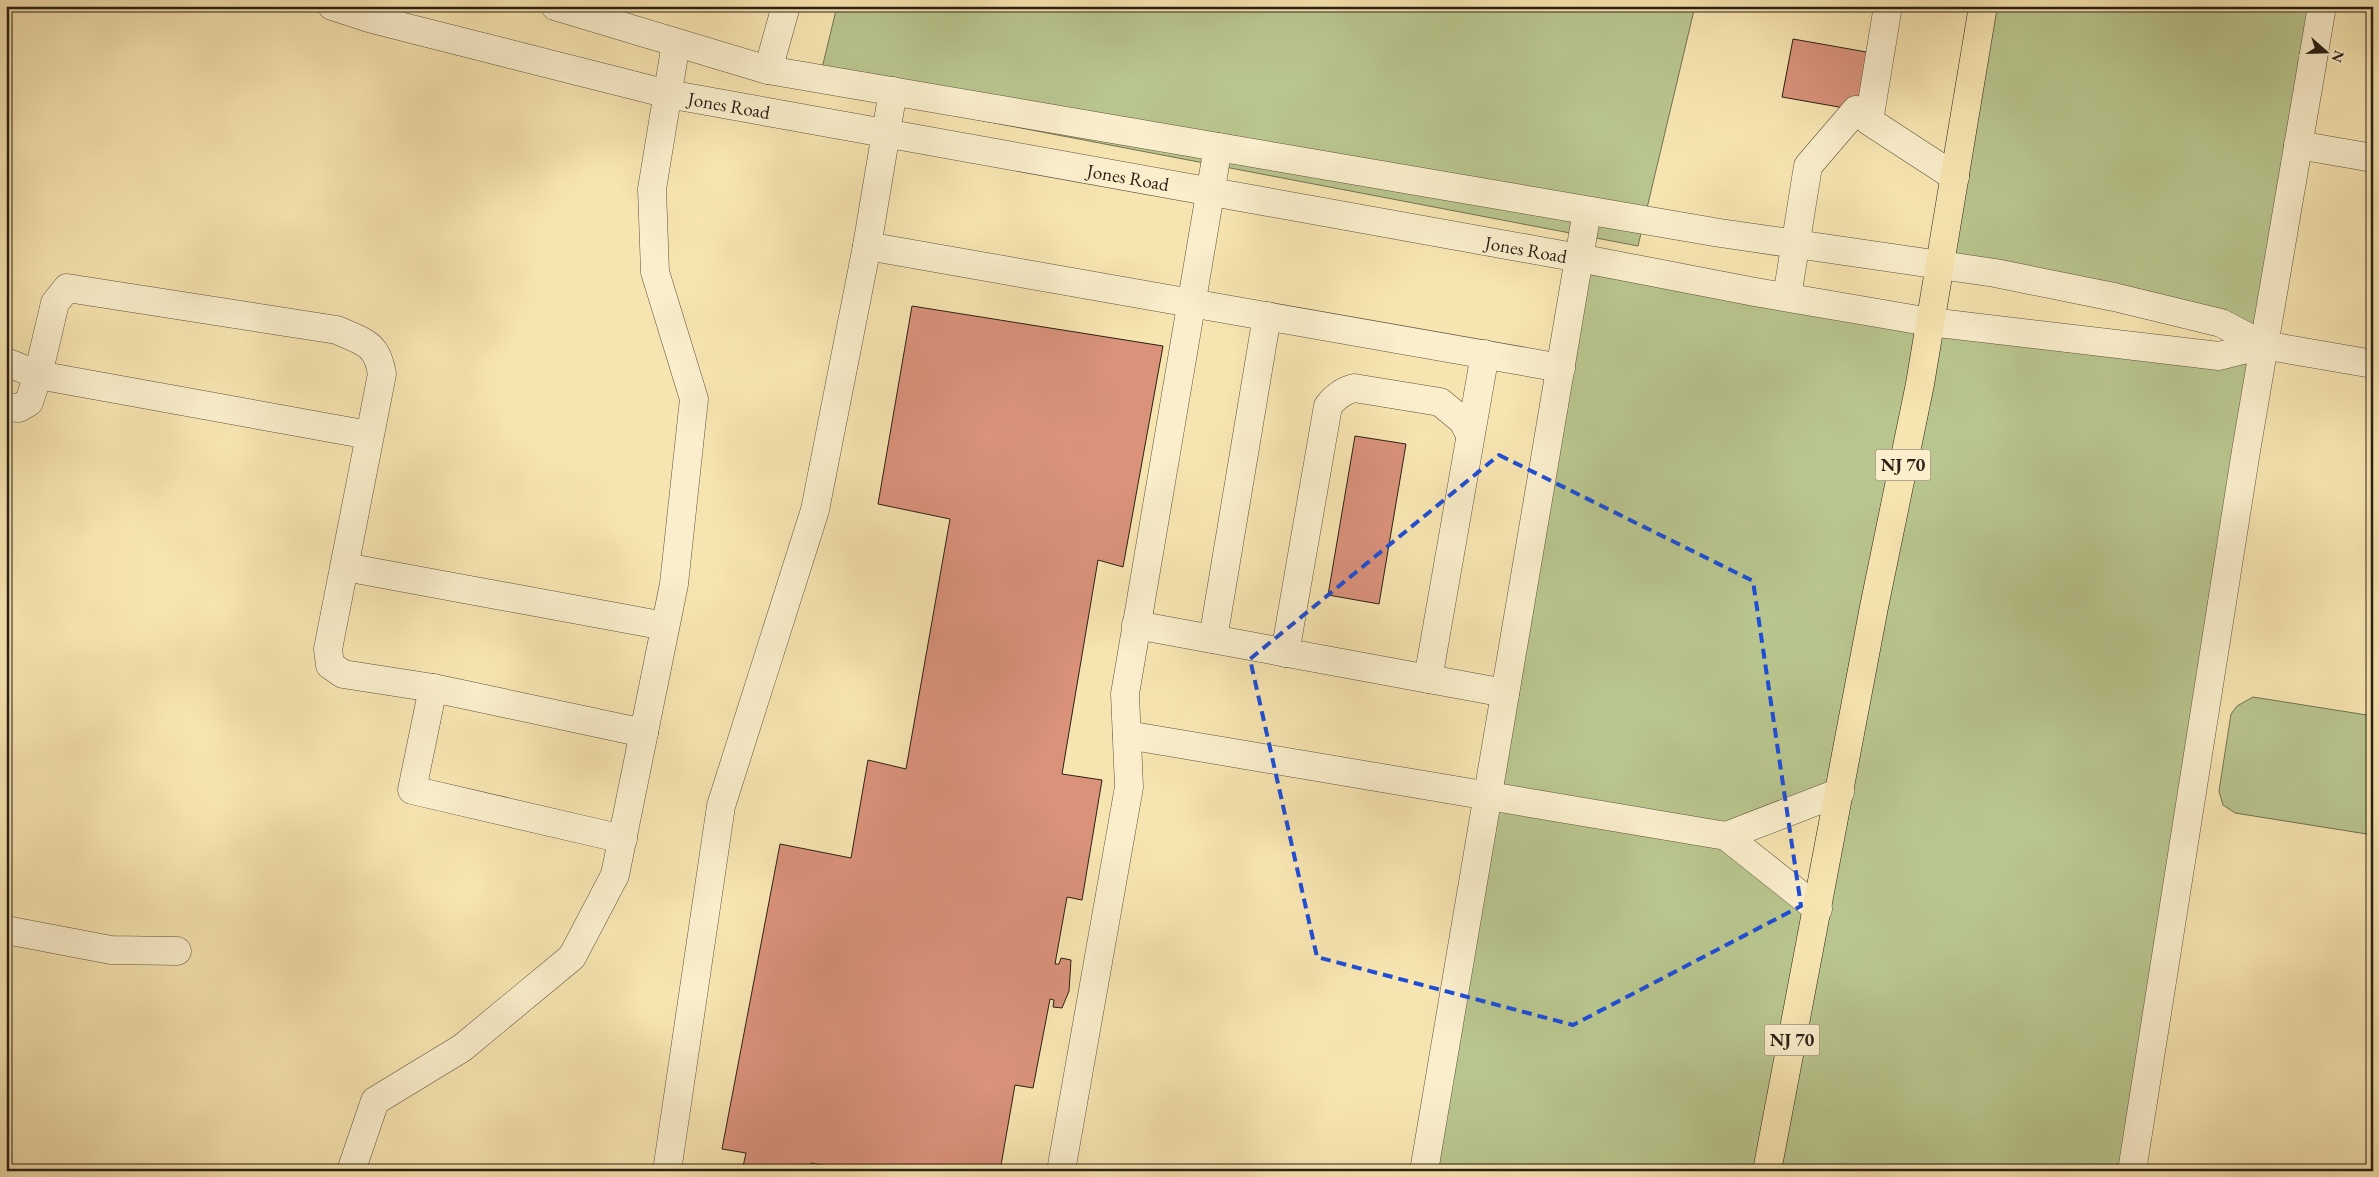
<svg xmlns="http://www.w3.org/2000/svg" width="2379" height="1177" font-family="'EB Garamond',serif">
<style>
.green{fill:#b9c58e;stroke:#727252;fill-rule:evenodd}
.building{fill:#da927b;stroke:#2a2015}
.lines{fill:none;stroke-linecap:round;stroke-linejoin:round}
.minor-casing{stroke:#5d513c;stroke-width:29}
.highway-casing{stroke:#2a2015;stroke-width:29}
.minor{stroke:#faeecc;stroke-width:28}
.highway{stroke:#f7e5b1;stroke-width:28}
.marked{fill:none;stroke:#1d4ed8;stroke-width:4;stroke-dasharray:10 6;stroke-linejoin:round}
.labels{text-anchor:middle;stroke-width:5;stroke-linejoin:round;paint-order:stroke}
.shield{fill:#faeecc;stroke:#685e4c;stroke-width:1}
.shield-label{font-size:18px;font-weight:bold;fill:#2a2015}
.street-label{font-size:19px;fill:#2a2015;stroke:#faeecc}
</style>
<rect width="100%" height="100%" fill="#f7e5b1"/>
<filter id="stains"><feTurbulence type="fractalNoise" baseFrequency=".004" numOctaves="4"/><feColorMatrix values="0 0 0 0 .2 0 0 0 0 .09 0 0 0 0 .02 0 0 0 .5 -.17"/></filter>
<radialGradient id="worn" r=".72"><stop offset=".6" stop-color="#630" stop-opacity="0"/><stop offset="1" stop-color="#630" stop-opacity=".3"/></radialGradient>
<!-- green -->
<g class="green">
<polygon points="837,6 1695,6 1638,246 817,89"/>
<path d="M1983,6H2322L2132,1171H1424L1579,258L1930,322L2262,345L1940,265ZM1840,792L1817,908L1727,836Z"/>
<polygon points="2253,697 2373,716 2373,835 2235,813 2223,805 2219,791 2231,714 2237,706"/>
</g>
<!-- building -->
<g class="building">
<polygon points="1793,39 1872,53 1856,110 1782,97"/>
<polygon points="912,306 1163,346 1123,567 1098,560 1062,774 1102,780 1082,900 1067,897 1055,964 1059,964 1061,958 1071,960 1069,991 1062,1008 1053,1007 1054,1000 1050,999 1033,1088 1015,1085 1000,1171 855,1171 811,1163 809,1171 742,1171 746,1153 722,1149 780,844 851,858 868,760 906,769 950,519 878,504"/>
<polygon points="1355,436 1406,444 1379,604 1328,595"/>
</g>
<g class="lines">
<!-- minor casing -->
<g class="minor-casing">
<g id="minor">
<polyline points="332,6 372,19 668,94 1579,258 1755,292 1930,322 2219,356 2263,345"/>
<polyline points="555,6 768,70 1720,233 1995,273 2114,297 2221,323 2263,345 2373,364"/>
<polyline points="1888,6 1869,121 1955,177"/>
<polyline points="768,70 786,6"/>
<polyline points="893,91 867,246 1561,368"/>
<polyline points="2298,145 2373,158"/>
<polyline points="1787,297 1808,166 1856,110"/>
<polyline points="6,362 38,375 369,435"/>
<path d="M6,407L19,408L29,402L38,375L55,303L67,288L337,330C364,342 377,343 382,374L328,649L330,665L343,674L433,688L644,733"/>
<polyline points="345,567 665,626"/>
<polyline points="1136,625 1505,693"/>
<polyline points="1213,639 1267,316"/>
<path d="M1285,653L1328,406C1335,397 1342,391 1354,388L1440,402L1463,421L1470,435"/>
<polyline points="1428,679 1485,354"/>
<polyline points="433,688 412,790 623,839"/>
<polyline points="1127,735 1726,836 1818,909"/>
<polyline points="1726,836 1840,792"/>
<polyline points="6,930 111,950 177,951"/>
<polyline points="351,1171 375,1101 462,1048 572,957 615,875 674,584 694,399 655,272 652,189 676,43"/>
<polyline points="667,1171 721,806 815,510 867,246"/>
<polyline points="1061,1171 1129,787 1125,694 1218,147"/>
<polyline points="1424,1171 1587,211"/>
<polyline points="2132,1171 2246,451 2322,6"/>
</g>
</g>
<!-- highway casing -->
<g class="highway-casing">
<polyline id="highway" points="1767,1171 1874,607 1920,384 1983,6"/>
</g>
<!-- minor -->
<use href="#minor" class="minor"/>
<!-- highway -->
<use href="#highway" class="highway"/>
</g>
<!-- marked area -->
<path class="marked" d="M1499,455L1753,581L1801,906L1573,1025L1317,957L1250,659Z"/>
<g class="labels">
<!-- shield labels -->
<g class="shield">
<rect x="1875.5" y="449.5" width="55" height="31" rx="4"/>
<rect x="1764.5" y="1024.5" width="55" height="31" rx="4"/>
</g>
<g class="shield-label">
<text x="1903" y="471">NJ 70</text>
<text x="1792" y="1046">NJ 70</text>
</g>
<!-- street labels -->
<g class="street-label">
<text transform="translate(729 105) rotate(10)" y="7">Jones Road</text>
<text transform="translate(1128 177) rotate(10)" y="7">Jones Road</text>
<text transform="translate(1526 249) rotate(10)" y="7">Jones Road</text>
</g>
</g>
<!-- margin -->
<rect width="2379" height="1177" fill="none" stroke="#f7e5b1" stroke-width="25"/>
<rect x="8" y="8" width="2364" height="1162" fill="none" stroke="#2a2015" stroke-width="2.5"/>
<rect x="12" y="12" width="2354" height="1152" fill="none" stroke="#2a2015"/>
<!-- north arrow -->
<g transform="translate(2326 52) rotate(110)" stroke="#faeecc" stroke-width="4" paint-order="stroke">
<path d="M0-4L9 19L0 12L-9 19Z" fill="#2a2015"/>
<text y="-8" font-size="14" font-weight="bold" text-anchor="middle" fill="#2a2015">N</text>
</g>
<rect width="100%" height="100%" filter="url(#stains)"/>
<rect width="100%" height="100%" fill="url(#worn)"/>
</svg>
